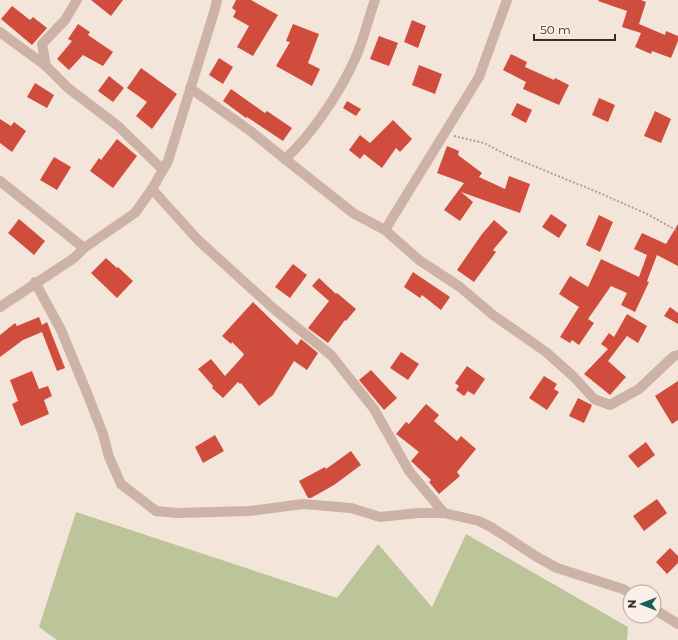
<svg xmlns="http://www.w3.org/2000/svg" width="678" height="640" font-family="Montserrat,sans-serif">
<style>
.green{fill:#bcc49a}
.building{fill:#d04c3d}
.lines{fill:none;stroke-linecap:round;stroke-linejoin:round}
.path{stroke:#b99c90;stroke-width:2;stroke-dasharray:2 2;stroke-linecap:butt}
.minor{stroke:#cdb2a6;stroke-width:10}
</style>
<rect width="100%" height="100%" fill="#f4e5db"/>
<!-- green -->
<polygon class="green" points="76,512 337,598 378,544 432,607 466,534 628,627 627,640 57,640 39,627"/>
<!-- building -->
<g class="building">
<polygon points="91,0 123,0 111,16"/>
<polygon points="236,0 251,0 278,15 253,56 237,47 249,26 233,17 236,11 232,8"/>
<polygon points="599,0 641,0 646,2 639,24 665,35 666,31 678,36 678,41 671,58 652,51 651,54 635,47 641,33 622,27 627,11 598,1"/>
<polygon points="12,6 30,20 33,17 47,28 32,45 1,19"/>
<polygon points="412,20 426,26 418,48 404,42"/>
<polygon points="78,24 90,32 88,35 113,52 103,66 83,55 69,70 57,59 72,41 68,39"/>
<polygon points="293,24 319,34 308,63 320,69 312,86 276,66 290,42 286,41"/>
<polygon points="379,36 398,43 389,66 370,59"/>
<polygon points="511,54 527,62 525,67 554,80 555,78 569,85 559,105 523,89 526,82 503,70"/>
<polygon points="219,58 233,67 223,84 209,75"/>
<polygon points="419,65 442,74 435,94 412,85"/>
<polygon points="141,68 177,94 152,129 136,116 147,102 127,88"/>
<polygon points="109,76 124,88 113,102 98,91"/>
<polygon points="35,83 54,95 47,108 27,97"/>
<polygon points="231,89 265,113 267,111 292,128 283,141 247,117 246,118 223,101"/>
<polygon points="599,98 615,105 608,122 592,115"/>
<polygon points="347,101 361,109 356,116 343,108"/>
<polygon points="517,103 532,110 526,123 511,115"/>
<polygon points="655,111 671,119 661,143 644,136"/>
<polygon points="0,119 11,126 14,122 26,131 12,152 0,143"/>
<polygon points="393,120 412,139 400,152 396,148 382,168 364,154 360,159 349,150 360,135 370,143"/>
<polygon points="117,139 137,156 113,188 90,171 99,158 101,160"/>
<polygon points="447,146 459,151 458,155 482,173 479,177 505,189 509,176 530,184 520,213 461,192 473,202 460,221 444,210 464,183 437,173"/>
<polygon points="54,157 71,167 57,190 40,180"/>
<polygon points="551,214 567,225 559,238 542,227"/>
<polygon points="599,215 613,222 600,252 586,245"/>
<polygon points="19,219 45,241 34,255 8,233"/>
<polygon points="494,220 508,232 493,250 496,252 474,282 457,270 482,234"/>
<polygon points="678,224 678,266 657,255 647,281 649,282 635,312 621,305 627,293 611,286 588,319 594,323 579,345 572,340 570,343 560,337 579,307 559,294 570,276 588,287 601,259 639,277 647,255 634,249 642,233 666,244"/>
<polygon points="106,258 117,268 118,267 133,281 117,298 91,273"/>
<polygon points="293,264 307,275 290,298 275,287"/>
<polygon points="413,272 450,297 441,310 422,295 420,298 404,287"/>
<polygon points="319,278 336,294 337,293 356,309 346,321 345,320 328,343 308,328 329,301 312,286"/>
<polygon points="253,302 297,345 301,339 318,353 307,370 294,361 273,395 259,406 241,383 240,384 238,382 223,398 212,388 213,386 198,369 211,359 225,376 243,356 244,354 232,342 231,344 222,336"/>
<polygon points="670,307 678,313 678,324 664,316"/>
<polygon points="627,314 647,326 638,343 627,336 608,361 626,377 610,395 584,374 608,349 601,344 609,333 614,337"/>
<polygon points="39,317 42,325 47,322 65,368 57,371 42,332 23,340 0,357 0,335 15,323 17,326"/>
<polygon points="401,352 419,364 408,380 390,368"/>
<polygon points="467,366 485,379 474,395 468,391 464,396 456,390 459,386 455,383"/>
<polygon points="371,370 397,398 384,410 359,380"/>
<polygon points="32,371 39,389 48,386 52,396 44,400 49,414 21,426 12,404 18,401 10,380"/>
<polygon points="544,376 557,384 554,389 559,392 547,410 529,398"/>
<polygon points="678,381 678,420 672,424 655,396"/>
<polygon points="578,398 592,405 584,423 569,416"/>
<polygon points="426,404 439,415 434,421 457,441 461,436 476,449 457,472 460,476 439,494 429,482 431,480 411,461 419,452 396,434 406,422 409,424"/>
<polygon points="215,435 224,451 203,463 195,447"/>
<polygon points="646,442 655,455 638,468 628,456"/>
<polygon points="351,451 361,465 334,485 311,498 308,498 299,481 325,467 326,469"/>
<polygon points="657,499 667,513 644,531 633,516"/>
<polygon points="670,548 678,556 678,563 667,574 656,562"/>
</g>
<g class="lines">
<!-- path -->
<polyline class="path" points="454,136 484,143 507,155 597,192 647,214 678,231"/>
<!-- minor -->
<g class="minor">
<polyline points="77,0 65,20 42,44 46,66 68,88 118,126 163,170"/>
<polyline points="0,32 46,66"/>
<path d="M190,88L249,130L285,159C311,136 340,92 354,61C363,43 368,19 375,0"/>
<polyline points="285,159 353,213 385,230 419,260 460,287 493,315 546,352 574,377 594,399 610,405 639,389 674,356 678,355"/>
<polyline points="0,181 84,248"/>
<polyline points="152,189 198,240 274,309 331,355 374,409 409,471 444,513"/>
<polyline points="385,230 479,77 507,0"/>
<polyline points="35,282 61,330 87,393 103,434 109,457 121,484 156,511 177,513 250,511 303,504 351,508 380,517 418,513 444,513 479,521 491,527 537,557 557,568 623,589 630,593"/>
<polyline points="0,307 74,258 84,248 135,213 152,189 168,161 215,9 217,0"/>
<polyline points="654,609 678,624"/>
</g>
</g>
<!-- north arrow -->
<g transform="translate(642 604) rotate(270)"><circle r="19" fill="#fbf0e8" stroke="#ada19b"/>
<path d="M0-3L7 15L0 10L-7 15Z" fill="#195e58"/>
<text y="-6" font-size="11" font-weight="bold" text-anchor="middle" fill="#392a27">N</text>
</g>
<!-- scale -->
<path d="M534 34v6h81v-6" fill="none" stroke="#392a27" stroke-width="2"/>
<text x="540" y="34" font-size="12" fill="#392a27" stroke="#fbf0e8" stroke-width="3" paint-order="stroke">50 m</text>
</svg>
